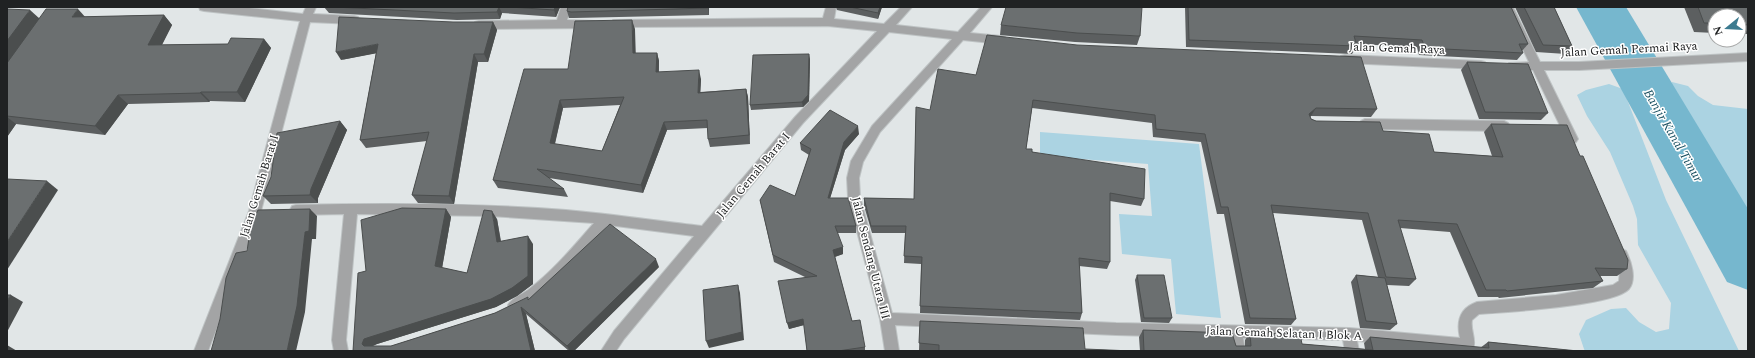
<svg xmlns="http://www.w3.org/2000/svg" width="1755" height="358" font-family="Spectral,serif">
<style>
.green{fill:#abd3e2}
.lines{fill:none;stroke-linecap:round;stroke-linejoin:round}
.river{fill:#76b7ce;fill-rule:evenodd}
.minor-casing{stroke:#bec3c4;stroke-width:2}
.minor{fill:#a3a4a5;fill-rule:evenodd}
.wall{fill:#5c5f60;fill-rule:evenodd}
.shaded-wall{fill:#4b4e4e}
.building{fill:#6b6f70;stroke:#4b4e4e;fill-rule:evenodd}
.labels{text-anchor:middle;stroke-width:3;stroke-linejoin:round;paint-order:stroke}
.street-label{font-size:12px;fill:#202223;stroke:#fff}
.water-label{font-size:13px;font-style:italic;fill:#194f60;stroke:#fff}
</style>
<rect width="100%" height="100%" fill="#e1e6e7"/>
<!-- green -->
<g class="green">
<polygon points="1672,82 1688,86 1698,96 1713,105 1748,109 1748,229 1732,205 1720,168 1668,90"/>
<polygon points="1609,84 1623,89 1666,200 1739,351 1585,351 1584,349 1579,334 1586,320 1611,309 1626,308 1639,322 1656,332 1669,329 1671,303 1638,245 1637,219 1633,206 1610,152 1587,116 1577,95 1586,90"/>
<polygon points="1040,132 1199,144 1221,318 1176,314 1171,259 1122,254 1119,214 1152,216 1148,164 1040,156"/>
</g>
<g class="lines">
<!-- river -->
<polygon class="river" points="1576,7 1626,7 1748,209 1748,290 1727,282"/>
<!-- minor casing -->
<g class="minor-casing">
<g id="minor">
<polygon points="199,7 240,7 303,14 306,7 316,7 313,14 354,16 358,17 359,20 358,23 354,24 310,22 261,211 208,351 194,351 249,211 300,21 204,11 200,10"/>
<polygon points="561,7 571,7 567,20 594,21 595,24 594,27 590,28 479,29 475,28 474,25 475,22 479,21 557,20"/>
<path d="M826,7H836L834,19L884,24L901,7H912L896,25L958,32L981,7H992L970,33L1001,36L1005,37L1006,40L1005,43L1001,44L963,40L880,132L863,162L859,178L860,197L892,313L1116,323L1349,328L1460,338C1456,321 1460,308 1477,302L1556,295L1613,285L1619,281L1620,270L1616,255L1618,251L1622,249L1626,251C1631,261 1637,279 1629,289C1614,306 1505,312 1479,314L1472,320C1470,330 1477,340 1473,349L1469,351L1357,341L1359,351H1345L1343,340L1243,338L1245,351H1231L1229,338L1116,335L895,325L899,351H885L880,319L848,197L847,178L851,161L872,126L952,39L889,32L803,123L624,339L616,351H601L614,331L694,236L608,225C582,254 552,297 515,311L510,309L508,305C512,298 521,295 528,290C553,271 573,247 594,223L490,216L357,214L346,340L348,351H334L332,340L344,214L296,215L292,214L290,210L292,206L296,205C386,203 476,203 566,210C612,214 657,221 702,226L795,117L877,31L828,26L617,27L613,26L612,23L613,20L823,18Z"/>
<polygon points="1503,7 1513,7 1540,62 1579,62 1748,53 1748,61 1579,70 1544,70 1578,139 1576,142 1572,144 1568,142 1533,70 1509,69 1507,66 1509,63 1529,62"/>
<polygon points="1345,55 1481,61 1485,62 1487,65 1485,68 1481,69 1345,63 1341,62 1340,59 1341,56"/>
<polygon points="1365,119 1504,121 1508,123 1510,126 1508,129 1504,131 1365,129 1361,127 1359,124 1361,121"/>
</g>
</g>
<!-- minor -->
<use href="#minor" class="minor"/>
</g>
<!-- wall -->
<g class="wall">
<polygon points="324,7 560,7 556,17 502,13 500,19 457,20 329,13"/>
<polygon points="709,7 709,15 574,18 569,18 567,11"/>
<polygon points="836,7 882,7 878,19 837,10"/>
<polygon points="1185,7 1511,7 1528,44 1522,51 1523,53 1517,60 1419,55 1417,47 1356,44 1357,46 1352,54 1186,47"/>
<polygon points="1515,7 1554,7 1572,46 1566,54 1536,52"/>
<polygon points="1684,7 1748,7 1748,34 1739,34 1739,16 1715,16 1715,33 1694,32"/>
<polygon points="7,9 39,18 164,15 172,25 162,45 228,44 264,39 271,48 245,102 210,101 209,102 128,104 105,135 16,124 7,137"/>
<polygon points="453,22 493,22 497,30 488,62 478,62 454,204 418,203 412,195 427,141 366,148 360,140 376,53 341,60"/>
<polygon points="1001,25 1140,36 1137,45 1075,42 1000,35"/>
<path d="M635,29V53H657L659,61V72L701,79L700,92L746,89L748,97L750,144L710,147L708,139V128L667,130L643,193L549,178L564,189L568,197L498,188L493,180L568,69ZM620,105L602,151L555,144L563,108Z"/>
<polygon points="810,59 809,101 803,107 751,110 750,105"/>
<polygon points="1467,62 1548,113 1541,120 1479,119 1461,70"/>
<polygon points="976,75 1377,109 1371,117 1311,116 1310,117 1311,119 1316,121 1383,131 1434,152 1492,156 1484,132 1491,124 1627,269 1617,276 1600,276 1603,281 1593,288 1499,298 1498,297 1478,297 1450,232 1400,228 1416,279 1409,286 1387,285 1397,324 1390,330 1360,328 1351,282 1356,275 1378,277 1362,220 1273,213 1296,319 1291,325 1245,324 1224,214 1217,214 1201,142 1153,137 1152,123 1032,108 1026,149 1144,199 1141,206 1110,201 1110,262 1107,269 1079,266 1082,313 1080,320 920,313 921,264 904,263 905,233 872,233 864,206 864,198 914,199 916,115 930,110"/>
<polygon points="340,121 347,130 318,198 318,203 271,204 263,196"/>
<polygon points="859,134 845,150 830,198 856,226 856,233 837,233 843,254 835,257 852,321 865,347 865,351 807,351 804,325 789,329 780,288 807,278 774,262 760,200 795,196 809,155 801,150 800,143"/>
<polygon points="446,209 451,217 442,268 467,273 497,219 501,241 533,244 533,284 517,296 496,307 377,344 373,346 391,346 495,313 530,299 659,267 574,351 569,351 526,314 535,351 353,351 366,271"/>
<polygon points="1137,275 1172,318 1169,323 1141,322 1135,280"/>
<polygon points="920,321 1085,349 1132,351 937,351 919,350"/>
<polygon points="1143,330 1236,346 1245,346 1245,340 1250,333 1302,344 1365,349 1364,343 1370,337 1480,348 1488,342 1578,351 1140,351 1139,337"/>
</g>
<!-- shaded-wall -->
<g class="shaded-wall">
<polygon points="499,7 502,13 500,19 497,12"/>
<polygon points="555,7 560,7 556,17 554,10"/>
<polygon points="708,7 709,7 709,15 708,8"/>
<polygon points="880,7 882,7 878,19 878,13"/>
<polygon points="78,9 87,19 72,17"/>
<polygon points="30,10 40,19 7,65 7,41"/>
<polygon points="164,15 172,25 157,54 148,45"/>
<polygon points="632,20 635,29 636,62 633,53"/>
<polygon points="493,22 497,30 488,62 484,54"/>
<polygon points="264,39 271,48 245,102 237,92"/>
<polygon points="378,44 383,52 341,60 336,52"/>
<polygon points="657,53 659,61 658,81 656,72"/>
<polygon points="474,54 478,62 454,204 449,196"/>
<polygon points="809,54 810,59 809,101 803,107 802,102"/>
<polygon points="699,70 701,79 700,101 698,93"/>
<polygon points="746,89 748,97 750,144 749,135"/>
<polygon points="201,92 210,101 209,102 200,93"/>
<polygon points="118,95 128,104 105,135 95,126"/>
<polygon points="560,100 563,108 553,151 550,143"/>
<polygon points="1316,108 1311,116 1304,122 1309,114"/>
<polygon points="7,117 16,124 7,137"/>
<polygon points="340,121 347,130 318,198 318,203 310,195 311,189"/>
<polygon points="664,122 667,130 643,193 641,185"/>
<polygon points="858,126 859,134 845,150 828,205 828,198 844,142"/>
<polygon points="47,181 58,190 7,270 7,242"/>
<polygon points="310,209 317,216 316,239 312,239 305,312 296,351 287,351 305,232"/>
<polygon points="446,209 451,217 441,274 435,266"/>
<polygon points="492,211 497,219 502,250 497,242"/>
<polygon points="528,236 533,244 533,284 517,296 496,307 377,344 372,346 370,351 362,344 364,339"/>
<polygon points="843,247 843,254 834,257 833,250"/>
<polygon points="656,259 659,267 574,351 570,351 567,346"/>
<polygon points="738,285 740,293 744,340 709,348 706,341"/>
<polygon points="11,295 23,302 7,332 7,301"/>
<polygon points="521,307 526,314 535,351 531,351"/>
<polygon points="803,319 804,325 789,329 787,323"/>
<polygon points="7,345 17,351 7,351"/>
</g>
<!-- building -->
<g class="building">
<polygon points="334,7 499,7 497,12 454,13"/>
<polygon points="510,7 555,7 554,10"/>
<polygon points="568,7 708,7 708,8 571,12 567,11"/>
<polygon points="850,7 880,7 878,13"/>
<polygon points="1006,7 1142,7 1140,36 1077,33 1001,25"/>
<polygon points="1188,7 1511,7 1528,44 1519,44 1523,53 1425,48 1422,40 1354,36 1357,46 1189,40"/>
<polygon points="1524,7 1554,7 1572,46 1543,45"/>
<polygon points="1698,7 1748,7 1748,25 1739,24 1739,16 1715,16 1715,23 1704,23"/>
<polygon points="7,9 30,10 7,41"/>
<polygon points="46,9 78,9 72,17 164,15 148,45 228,44 231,38 264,39 237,92 201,92 200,93 118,95 95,126 7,116 7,63"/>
<polygon points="339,17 453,22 493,22 484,54 474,54 449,196 412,195 429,132 360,140 378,44 336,52"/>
<path d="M632,20L633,53H657L656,72L699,70L698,93L746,89L749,135L708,139L707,120L664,122L641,185L537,169L564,189L493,180L524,69H568L575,21ZM624,97L602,151L550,143L560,100Z"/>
<polygon points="987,35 1077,45 1361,57 1377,109 1316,108 1309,114 1311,119 1316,121 1380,122 1383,131 1429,134 1434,152 1503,157 1491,124 1567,125 1580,156 1583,156 1628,260 1627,269 1595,268 1603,281 1507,291 1506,290 1486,290 1457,224 1398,220 1416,279 1386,277 1368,213 1271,205 1296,319 1250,318 1228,207 1221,207 1205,134 1156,129 1155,115 1033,100 1026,149 1032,149 1032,152 1145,169 1144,199 1110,193 1110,262 1079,258 1082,313 920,306 922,257 904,256 906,226 871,226 864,198 914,199 916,107 930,110 938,69 976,75"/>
<polygon points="809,54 808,95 802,102 750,105 753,55"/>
<polygon points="1467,62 1528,64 1548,113 1485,112"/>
<polygon points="830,110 858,126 844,142 828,198 848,198 856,226 835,226 843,247 833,250 852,321 860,320 865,347 838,351 807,351 803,319 787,323 778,281 817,276 773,255 760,200 770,185 795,196 811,149 800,143"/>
<polygon points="340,121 311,189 310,195 263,196 271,177 277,133"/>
<polygon points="7,179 47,181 7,242"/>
<polygon points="402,208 446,209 435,266 467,273 484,210 492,211 497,242 528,236 528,276 512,288 491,299 370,337 364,339 362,344 364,346 391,346 495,313 528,297 528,300 610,224 656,259 567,346 521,307 531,351 353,351 358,273 366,271 361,220"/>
<polygon points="310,209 309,231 305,232 297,306 287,351 211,351 220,319 226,278 236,253 247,251 251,225 258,210"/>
<polygon points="1137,275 1164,275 1172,318 1144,318"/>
<polygon points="1356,275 1385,278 1397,324 1366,321"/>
<polygon points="738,285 742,332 706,341 703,290"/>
<polygon points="7,295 11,295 7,301"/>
<polygon points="920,321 1083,328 1085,349 1132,351 939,351 939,345 919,343"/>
<polygon points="1143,330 1232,333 1236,346 1251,346 1250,333 1300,334 1302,344 1373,350 1370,337 1489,348 1488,342 1578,351 1144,351"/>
</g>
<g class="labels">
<!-- street labels -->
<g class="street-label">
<text transform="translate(1397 48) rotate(2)" y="4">Jalan Gemah Raya</text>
<text transform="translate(1629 49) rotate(-3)" y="4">Jalan Gemah Permai Raya</text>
<text transform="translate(753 175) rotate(-50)" y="4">Jalan Gemah Barat I</text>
<text transform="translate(259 186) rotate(-73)" y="4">Jalan Gemah Barat I</text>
<text transform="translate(871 258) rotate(76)" y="4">Jalan Sendang Utara III</text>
<text transform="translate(1284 333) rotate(2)" y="4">Jalan Gemah Selatan I Blok A</text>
</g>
<!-- water labels -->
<g class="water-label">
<text transform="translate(1674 135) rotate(60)" y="5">Banjir Kanal Timur</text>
</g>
</g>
<!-- border -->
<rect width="1755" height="358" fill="none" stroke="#202223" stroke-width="16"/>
<!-- north arrow -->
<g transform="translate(1727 28) rotate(252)"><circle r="19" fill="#ffffff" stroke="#a6a7a7"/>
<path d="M0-3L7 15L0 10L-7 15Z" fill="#3c7b90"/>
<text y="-6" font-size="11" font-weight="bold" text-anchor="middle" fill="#202223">N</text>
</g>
</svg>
